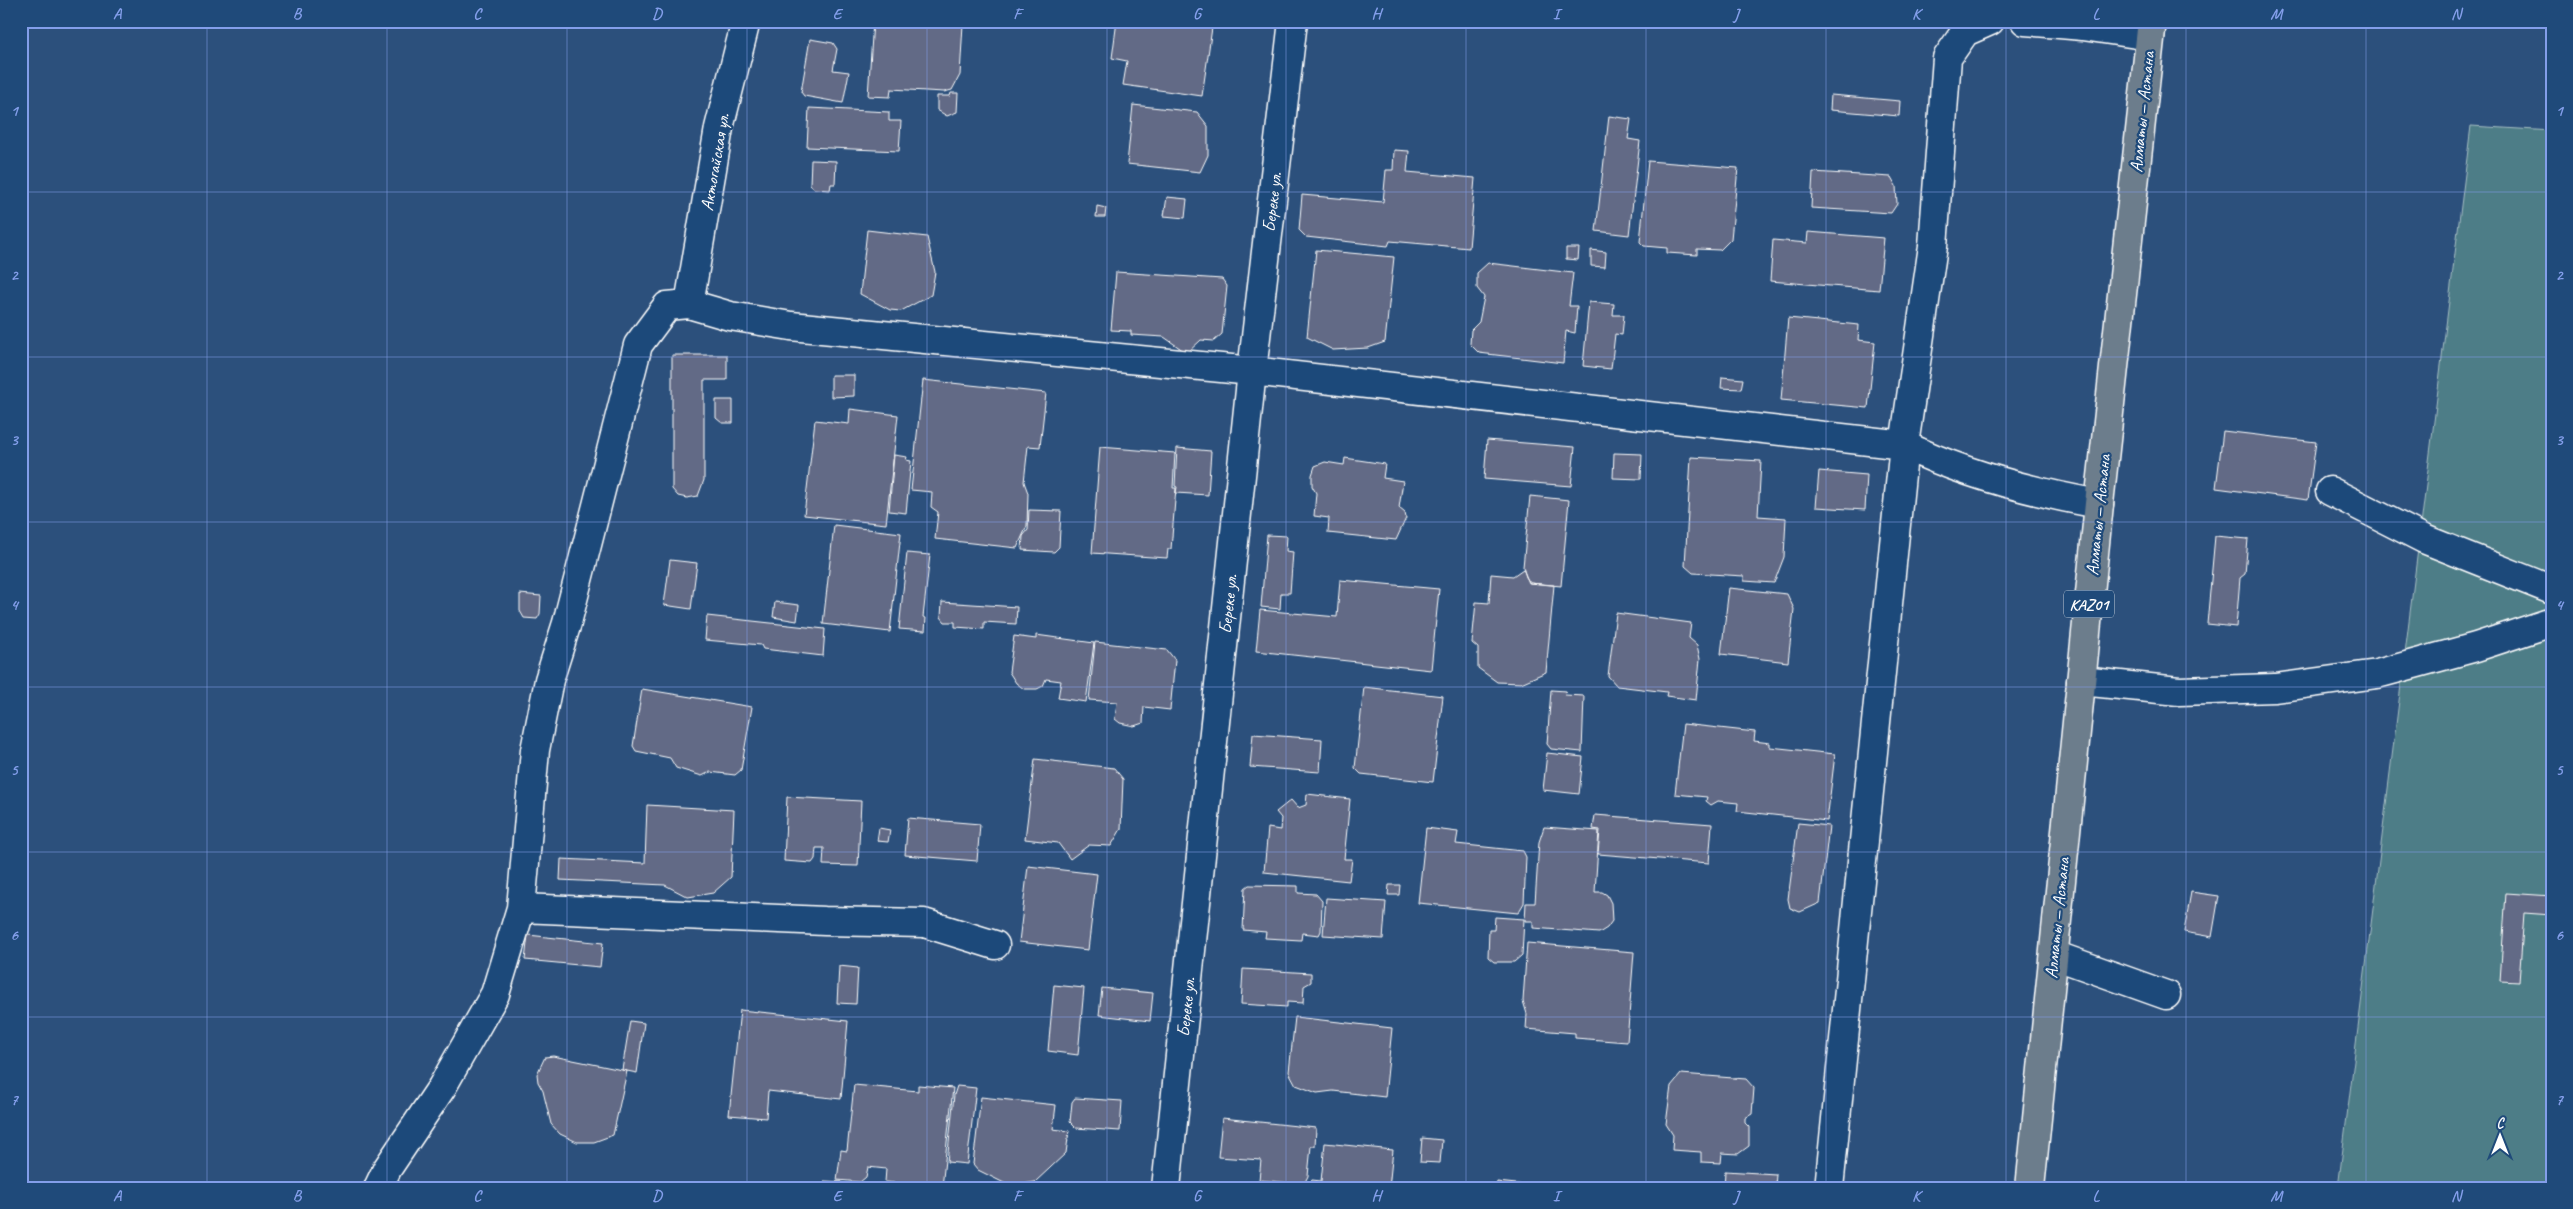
<svg xmlns="http://www.w3.org/2000/svg" width="2573" height="1209" viewBox="0 0 2573 1209" font-family="Caveat,sans-serif">
  <style>
    .green { fill: #4e7d87; stroke: #a6bec3 }
    .building { fill: #626a86; stroke: #fff }
    .lines { fill: none; stroke-linecap: round; stroke-linejoin: round }
    .street-casing { stroke: #fff; stroke-width: 31 }
    .highway-casing { stroke: #fff; stroke-width: 31 }
    .street { stroke: #1f4a7a; stroke-width: 28 }
    .highway { stroke: #6c7d8c; stroke-width: 28 }
    .grid { fill: none; stroke: #839eea; stroke-width: 1; stroke-opacity: 0.55 }
    .labels { text-anchor: middle; stroke-width: 4.5; stroke-linejoin: round; paint-order: stroke }
    .shield { fill: #1f4a7a; stroke: #bcc9d7; stroke-width: 1 }
    .shield-label { font-size: 16px; font-weight: bold; fill: #fff }
    .street-label { font-size: 18px; fill: #fff; stroke: #1f4a7a }
    .neatline { fill: none; stroke: #839eea; stroke-width: 2 }
    .grid-label { font-size: 16px; text-anchor: middle; font-weight: bold; fill: #839eea }
  </style>
  <rect width="100%" height="100%" fill="#2c507c"/>
  <filter id="ink" filterUnits="userSpaceOnUse"><feTurbulence type="fractalNoise" baseFrequency=".02" numOctaves="2"/><feDisplacementMap in="SourceGraphic" scale="10" xChannelSelector="R" yChannelSelector="G"/><feConvolveMatrix kernelMatrix="1 2 1 2 8 2 1 2 1" color-interpolation-filters="sRGB"/></filter>
  <g filter="url(#ink)">
    <path class="green" d="M 2471,126 L 2552,131 L 2552,1188 L 2338,1188 Z"/>
    <path class="building" d="M 873,21 L 968,21 L 967,25 L 963,24 L 960,75 L 952,90 L 944,92 L 891,89 L 890,97 L 868,96 Z
      M 1117,21 L 1213,21 L 1202,96 L 1123,85 L 1127,61 L 1112,58 Z
      M 810,39 L 833,43 L 837,49 L 833,70 L 849,72 L 843,103 L 804,96 L 801,92 Z
      M 951,93 L 958,93 L 957,112 L 947,116 L 937,110 L 937,96 L 950,96 Z
      M 1831,95 L 1900,101 L 1899,116 L 1830,110 Z
      M 1133,105 L 1197,112 L 1208,126 L 1208,155 L 1200,172 L 1127,164 Z
      M 809,108 L 889,112 L 889,121 L 901,121 L 899,151 L 807,147 Z
      M 1609,116 L 1631,119 L 1628,139 L 1640,141 L 1629,235 L 1596,231 Z
      M 1394,150 L 1409,151 L 1407,172 L 1475,178 L 1469,248 L 1390,241 L 1388,246 L 1306,237 L 1299,230 L 1302,195 L 1383,202 L 1386,170 L 1393,170 Z
      M 811,160 L 836,161 L 835,184 L 831,184 L 830,190 L 814,189 L 810,184 Z
      M 1648,161 L 1738,168 L 1731,239 L 1720,250 L 1697,249 L 1697,255 L 1667,253 L 1667,248 L 1644,246 L 1640,242 Z
      M 1813,172 L 1891,177 L 1896,186 L 1897,204 L 1891,213 L 1811,208 Z
      M 1167,197 L 1187,199 L 1185,218 L 1164,216 Z
      M 1097,206 L 1106,208 L 1105,217 L 1096,217 Z
      M 867,230 L 927,237 L 935,272 L 931,295 L 901,311 L 890,310 L 860,294 Z
      M 1808,232 L 1884,238 L 1879,290 L 1770,281 L 1773,240 L 1807,243 Z
      M 1566,248 L 1579,248 L 1578,260 L 1566,259 Z
      M 1316,250 L 1394,257 L 1385,342 L 1368,348 L 1333,350 L 1307,337 Z
      M 1591,250 L 1606,252 L 1605,267 L 1591,266 Z
      M 1488,263 L 1573,273 L 1569,306 L 1577,306 L 1575,333 L 1566,331 L 1563,363 L 1479,353 L 1470,344 L 1471,330 L 1479,322 L 1484,297 L 1477,288 L 1477,273 Z
      M 1116,272 L 1222,279 L 1227,286 L 1222,334 L 1214,341 L 1201,340 L 1187,353 L 1164,337 L 1131,335 L 1131,331 L 1111,330 Z
      M 1589,302 L 1614,304 L 1613,315 L 1624,315 L 1622,335 L 1615,334 L 1611,369 L 1583,366 Z
      M 1788,318 L 1859,325 L 1858,340 L 1875,342 L 1868,408 L 1781,400 Z
      M 672,355 L 727,355 L 727,380 L 704,380 L 704,480 L 698,496 L 687,498 L 678,496 L 672,489 Z
      M 831,375 L 854,375 L 854,396 L 831,397 Z
      M 1722,377 L 1743,379 L 1741,389 L 1721,388 Z
      M 923,380 L 1046,393 L 1040,447 L 1028,446 L 1024,482 L 1028,493 L 1027,526 L 1017,548 L 935,539 L 938,512 L 931,507 L 932,492 L 911,490 Z
      M 716,400 L 733,400 L 733,423 L 722,423 L 716,418 Z
      M 850,409 L 898,415 L 886,524 L 804,515 L 815,420 L 849,424 Z
      M 2223,431 L 2316,442 L 2308,500 L 2216,488 Z
      M 1487,440 L 1575,447 L 1571,486 L 1484,479 Z
      M 1100,447 L 1175,453 L 1173,488 L 1176,488 L 1171,549 L 1168,549 L 1167,558 L 1092,553 Z
      M 1177,448 L 1211,451 L 1208,495 L 1176,493 L 1177,487 L 1175,486 Z
      M 1614,453 L 1642,454 L 1641,479 L 1613,478 Z
      M 894,455 L 907,457 L 906,460 L 911,461 L 906,513 L 889,511 Z
      M 1691,457 L 1761,461 L 1758,516 L 1786,518 L 1784,557 L 1774,583 L 1744,581 L 1744,576 L 1693,573 L 1685,566 Z
      M 1345,458 L 1385,464 L 1383,478 L 1403,481 L 1399,508 L 1405,513 L 1406,518 L 1396,540 L 1328,533 L 1329,518 L 1314,516 L 1316,493 L 1312,486 L 1312,475 L 1315,466 L 1325,462 L 1344,465 Z
      M 1819,471 L 1867,475 L 1865,510 L 1816,507 Z
      M 1530,496 L 1569,500 L 1561,586 L 1530,583 L 1526,577 L 1523,567 Z
      M 1029,510 L 1061,511 L 1059,547 L 1054,552 L 1022,550 L 1023,536 L 1028,530 Z
      M 834,525 L 901,533 L 890,632 L 823,624 Z
      M 1267,535 L 1287,536 L 1286,551 L 1293,552 L 1290,593 L 1281,593 L 1280,609 L 1261,607 Z
      M 2215,536 L 2248,539 L 2245,574 L 2240,578 L 2236,627 L 2207,624 Z
      M 907,553 L 930,555 L 923,617 L 926,618 L 925,631 L 899,629 Z
      M 670,560 L 697,563 L 691,609 L 664,605 Z
      M 1523,569 L 1529,583 L 1554,585 L 1546,672 L 1521,683 L 1497,682 L 1478,668 L 1478,648 L 1472,643 L 1476,602 L 1489,603 L 1491,574 L 1513,576 Z
      M 1340,580 L 1439,589 L 1431,670 L 1256,651 L 1260,610 L 1337,617 Z
      M 1729,588 L 1787,594 L 1794,609 L 1788,662 L 1721,654 Z
      M 520,594 L 541,596 L 540,614 L 537,619 L 524,618 L 520,611 Z
      M 775,602 L 799,605 L 797,621 L 773,617 Z
      M 942,602 L 1017,607 L 1016,624 L 984,622 L 984,629 L 955,627 L 955,622 L 945,622 L 941,617 Z
      M 1616,613 L 1691,623 L 1689,638 L 1697,645 L 1700,659 L 1696,700 L 1666,696 L 1667,692 L 1617,686 L 1608,676 Z
      M 707,616 L 825,629 L 823,656 L 763,649 L 761,645 L 705,640 Z
      M 1036,635 L 1094,643 L 1086,702 L 1058,698 L 1061,681 L 1046,679 L 1043,686 L 1037,689 L 1024,689 L 1016,683 L 1009,672 L 1014,636 L 1036,639 Z
      M 1095,642 L 1167,650 L 1175,660 L 1170,710 L 1144,707 L 1143,723 L 1134,726 L 1120,723 L 1115,719 L 1117,702 L 1089,700 Z
      M 1364,687 L 1443,696 L 1433,782 L 1361,774 L 1355,768 Z
      M 642,689 L 752,707 L 741,770 L 735,775 L 710,772 L 702,776 L 676,768 L 670,758 L 636,751 L 633,746 Z
      M 1551,690 L 1566,691 L 1565,695 L 1584,696 L 1582,752 L 1551,749 L 1547,744 Z
      M 1683,724 L 1755,732 L 1754,741 L 1770,743 L 1770,747 L 1835,754 L 1827,821 L 1737,811 L 1738,803 L 1718,801 L 1711,805 L 1706,801 L 1707,797 L 1675,794 Z
      M 1253,734 L 1322,739 L 1320,772 L 1250,767 Z
      M 1547,753 L 1583,757 L 1579,794 L 1543,790 Z
      M 1035,759 L 1114,768 L 1123,779 L 1121,829 L 1111,846 L 1089,845 L 1070,859 L 1058,843 L 1025,839 Z
      M 1307,794 L 1350,799 L 1344,859 L 1352,859 L 1349,881 L 1264,872 L 1268,828 L 1280,830 L 1281,818 L 1276,812 L 1291,800 L 1298,808 L 1306,805 Z
      M 787,797 L 861,801 L 858,866 L 823,865 L 824,848 L 816,848 L 815,859 L 812,863 L 784,861 Z
      M 647,805 L 734,810 L 731,877 L 713,893 L 688,897 L 665,885 L 560,880 L 561,859 L 645,863 Z
      M 1595,815 L 1712,824 L 1709,863 L 1598,854 L 1600,830 L 1593,829 Z
      M 908,818 L 980,824 L 977,861 L 905,855 Z
      M 1798,823 L 1829,826 L 1820,903 L 1800,912 L 1790,908 L 1788,899 Z
      M 1544,827 L 1599,831 L 1595,892 L 1602,892 L 1607,895 L 1611,903 L 1612,921 L 1607,928 L 1599,933 L 1533,928 L 1533,921 L 1525,921 L 1526,903 L 1535,903 L 1539,842 Z
      M 879,828 L 890,830 L 888,842 L 877,841 Z
      M 1426,828 L 1458,832 L 1456,844 L 1523,851 L 1526,857 L 1524,903 L 1518,913 L 1418,903 Z
      M 1028,866 L 1097,874 L 1088,950 L 1019,942 Z
      M 1249,885 L 1298,886 L 1298,893 L 1316,894 L 1322,901 L 1321,931 L 1319,935 L 1302,933 L 1301,940 L 1265,938 L 1266,932 L 1243,930 L 1245,888 Z
      M 1389,885 L 1400,885 L 1399,895 L 1388,895 Z
      M 2191,892 L 2219,896 L 2212,937 L 2184,932 Z
      M 2506,893 L 2552,896 L 2552,915 L 2524,913 L 2519,982 L 2500,981 Z
      M 1326,898 L 1386,902 L 1383,939 L 1323,935 Z
      M 1495,917 L 1524,919 L 1522,955 L 1514,962 L 1494,962 L 1488,957 L 1489,930 L 1494,930 Z
      M 528,935 L 603,943 L 600,967 L 525,960 Z
      M 1527,943 L 1634,952 L 1627,1042 L 1575,1038 L 1575,1033 L 1526,1029 L 1527,1014 L 1523,1001 Z
      M 839,966 L 858,968 L 856,1004 L 837,1003 Z
      M 1243,969 L 1311,973 L 1311,982 L 1304,986 L 1303,1003 L 1287,1002 L 1287,1007 L 1241,1004 Z
      M 1054,985 L 1084,988 L 1078,1055 L 1048,1051 Z
      M 1102,988 L 1153,993 L 1150,1021 L 1099,1015 Z
      M 740,1010 L 848,1021 L 841,1099 L 768,1091 L 766,1118 L 729,1115 Z
      M 1295,1017 L 1392,1028 L 1385,1097 L 1333,1091 L 1317,1093 L 1296,1085 L 1289,1072 Z
      M 630,1021 L 644,1023 L 637,1073 L 622,1070 Z
      M 553,1056 L 627,1071 L 613,1135 L 594,1142 L 577,1142 L 560,1134 L 551,1124 L 543,1091 L 538,1082 L 537,1074 L 545,1057 Z
      M 1681,1074 L 1746,1079 L 1754,1088 L 1752,1114 L 1745,1118 L 1745,1123 L 1749,1127 L 1749,1146 L 1738,1154 L 1722,1153 L 1721,1163 L 1701,1162 L 1701,1152 L 1672,1150 L 1673,1135 L 1666,1124 L 1671,1086 Z
      M 854,1085 L 918,1091 L 918,1085 L 953,1088 L 942,1187 L 885,1182 L 886,1169 L 868,1167 L 866,1177 L 860,1182 L 837,1180 L 841,1150 L 847,1151 Z
      M 957,1086 L 976,1088 L 967,1164 L 947,1162 L 954,1095 Z
      M 981,1097 L 1056,1105 L 1053,1129 L 1069,1131 L 1066,1153 L 1035,1182 L 1010,1186 L 978,1170 L 973,1164 Z
      M 1075,1098 L 1122,1101 L 1120,1131 L 1076,1128 L 1070,1122 L 1072,1102 Z
      M 1222,1118 L 1316,1128 L 1315,1146 L 1311,1146 L 1308,1176 L 1304,1184 L 1259,1180 L 1261,1160 L 1218,1157 Z
      M 1422,1138 L 1442,1140 L 1440,1163 L 1420,1162 Z
      M 1325,1143 L 1393,1150 L 1389,1188 L 1307,1188 L 1312,1180 L 1321,1181 Z
      M 1725,1171 L 1776,1174 L 1775,1188 L 1724,1188 Z
      M 825,1181 L 842,1182 L 842,1188 L 824,1188 Z
      M 414,1182 L 426,1188 L 411,1188 Z
      M 1497,1182 L 1526,1185 L 1525,1188 L 1496,1188 Z"/>
    <g class="lines">
      <g class="street-casing">
        <path id="street" d="M 2025,21 L 2083,26 L 2150,36
          M 689,304 L 719,128 L 746,21
          M 2330,491 L 2424,539 L 2552,590
          M 2081,681 L 2179,691 L 2275,688 L 2377,674 L 2476,647 L 2552,622
          M 521,908 L 825,921 L 924,923 L 995,945
          M 2054,955 L 2166,995
          M 378,1188 L 387,1169 L 442,1087 L 495,994 L 521,908 L 535,750 L 549,680 L 567,623 L 638,345 L 667,306 L 689,304 L 730,316 L 791,326 L 1252,371 L 1904,445 C 1966,475 2032,492 2099,504
          M 1166,1188 L 1252,371 L 1293,21
          M 1829,1188 L 1904,445 L 1933,246 L 1947,58 L 1965,32 L 1990,21"/>
      </g>
      <g class="highway-casing">
        <path id="highway" d="M 2030,1188 L 2099,504 L 2152,21"/>
      </g>
      <use href="#street" class="street"/>
      <use href="#highway" class="highway"/>
    </g>
  </g>
  <path class="grid" d="M 207,21 L 207,1188M 387,21 L 387,1188M 567,21 L 567,1188M 747,21 L 747,1188M 927,21 L 927,1188M 1107,21 L 1107,1188M 1286,21 L 1286,1188M 1466,21 L 1466,1188M 1646,21 L 1646,1188M 1826,21 L 1826,1188M 2006,21 L 2006,1188M 2186,21 L 2186,1188M 2366,21 L 2366,1188M 21,192 L 2552,192M 21,357 L 2552,357M 21,522 L 2552,522M 21,687 L 2552,687M 21,852 L 2552,852M 21,1017 L 2552,1017"/>
  <g class="labels">
    <rect class="shield" x="2064" y="590.5" width="50" height="27" rx="4"/>
    <g class="shield-label">
      <text x="2089" y="610">KАZ01</text>
    </g>
    <g class="street-label">
      <text transform="translate(2142 112) rotate(-84)" y="6">Алматы — Астана</text>
      <text transform="translate(715 162) rotate(-80)" y="6">Актогайская ул.</text>
      <text transform="translate(1272 202) rotate(-83)" y="6">Береке ул.</text>
      <text transform="translate(2098 515) rotate(-84)" y="6">Алматы — Астана</text>
      <text transform="translate(1228 604) rotate(-84)" y="6">Береке ул.</text>
      <text transform="translate(2057 918) rotate(-84)" y="6">Алматы — Астана</text>
      <text transform="translate(1186 1007) rotate(-84)" y="6">Береке ул.</text>
    </g>
  </g>
  <rect width="2573" height="1209" fill="none" stroke="#1f4a7a" stroke-width="55"/>
  <g transform="translate(2500 1136)" stroke="#1f4a7a" stroke-width="4" paint-order="stroke">
  <path d="M0-4L9 19L0 12L-9 19Z" fill="#ffffff"/>
  <text y="-8" font-size="14" font-weight="bold" text-anchor="middle" fill="#ffffff">С</text>
  </g>
  <rect x="28" y="28" width="2518" height="1154" class="neatline"/>
  <g class="grid-label">
    <text x="117" y="19">A</text>
    <text x="297" y="19">B</text>
    <text x="477" y="19">C</text>
    <text x="657" y="19">D</text>
    <text x="837" y="19">E</text>
    <text x="1017" y="19">F</text>
    <text x="1197" y="19">G</text>
    <text x="1376" y="19">H</text>
    <text x="1556" y="19">I</text>
    <text x="1736" y="19">J</text>
    <text x="1916" y="19">K</text>
    <text x="2096" y="19">L</text>
    <text x="2276" y="19">M</text>
    <text x="2456" y="19">N</text>
    <text x="14" y="116">1</text>
    <text x="2559" y="116">1</text>
    <text x="14" y="280">2</text>
    <text x="2559" y="280">2</text>
    <text x="14" y="445">3</text>
    <text x="2559" y="445">3</text>
    <text x="14" y="610">4</text>
    <text x="2559" y="610">4</text>
    <text x="14" y="775">5</text>
    <text x="2559" y="775">5</text>
    <text x="14" y="940">6</text>
    <text x="2559" y="940">6</text>
    <text x="14" y="1105">7</text>
    <text x="2559" y="1105">7</text>
    <text x="117" y="1201">A</text>
    <text x="297" y="1201">B</text>
    <text x="477" y="1201">C</text>
    <text x="657" y="1201">D</text>
    <text x="837" y="1201">E</text>
    <text x="1017" y="1201">F</text>
    <text x="1197" y="1201">G</text>
    <text x="1376" y="1201">H</text>
    <text x="1556" y="1201">I</text>
    <text x="1736" y="1201">J</text>
    <text x="1916" y="1201">K</text>
    <text x="2096" y="1201">L</text>
    <text x="2276" y="1201">M</text>
    <text x="2456" y="1201">N</text>
  </g>
</svg>
